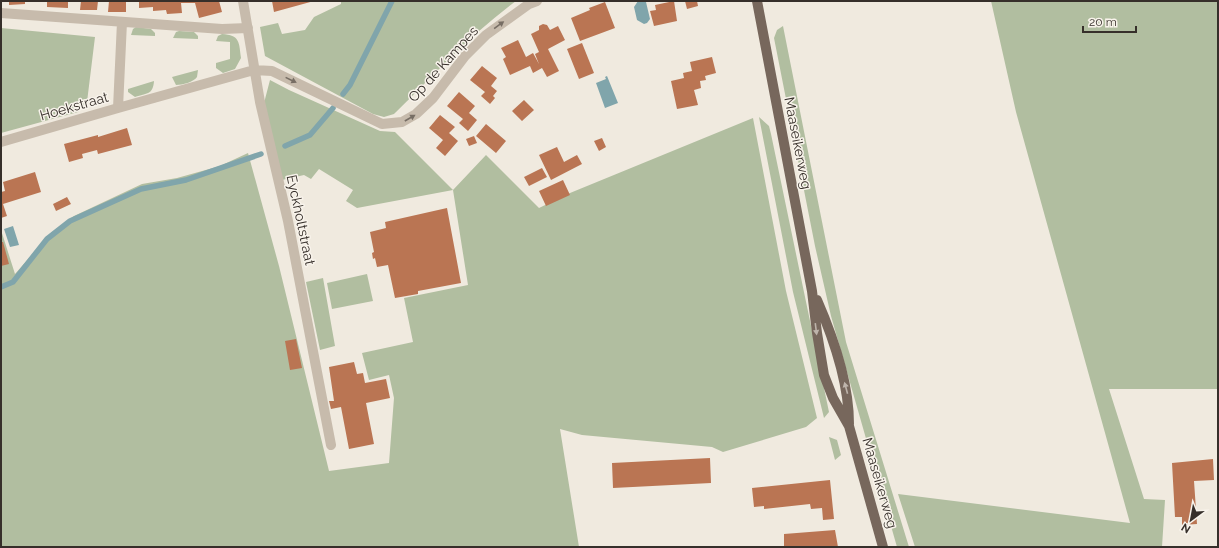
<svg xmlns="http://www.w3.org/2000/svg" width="1219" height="548" viewBox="0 0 1219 548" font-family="Raleway,sans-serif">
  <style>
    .green { fill: #b1bea0 }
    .water { fill: #80a5ab }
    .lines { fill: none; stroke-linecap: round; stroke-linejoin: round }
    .stream { stroke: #80a5ab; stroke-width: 5.5 }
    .building { fill: #ba7553 }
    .minor { stroke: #c7bbac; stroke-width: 10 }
    .major { stroke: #77675c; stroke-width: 10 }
    .oneway { fill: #776e64 }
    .oneway2 { fill: #beb4ab }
    .labels { text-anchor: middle; stroke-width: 3; stroke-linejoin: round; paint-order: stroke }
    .street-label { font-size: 14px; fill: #362f2a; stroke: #f8f3eb }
  </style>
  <rect width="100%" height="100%" fill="#f0eadf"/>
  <path class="green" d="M 341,1 L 516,1 C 471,34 434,75 394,114 L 384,117 L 373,114 L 265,56 L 260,27 L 278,23 L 282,34 L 305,30 L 314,17 L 341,4 Z
    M 991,1 L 1218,1 L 1218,389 L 1109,389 L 1144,499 L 1165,500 L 1162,547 L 915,547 L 898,494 L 1130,523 L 1016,112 Z
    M 783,26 L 846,342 L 909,547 L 897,547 L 831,316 L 815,246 L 774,38 L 777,30 Z
    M 136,27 L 151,29 L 155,33 L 155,36 L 131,35 L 133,29 Z
    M 1,28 L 95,37 L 87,102 L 78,112 L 1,133 Z
    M 179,31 L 194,32 L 198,36 L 198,39 L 173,38 L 176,32 Z
    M 222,34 C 240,35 239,42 241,58 L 235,69 L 223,73 L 216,68 L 216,63 L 230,59 L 230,42 L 216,41 L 218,36 Z
    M 198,70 L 197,77 C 194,82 182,85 176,85 L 172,77 Z
    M 270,80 L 289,90 L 380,131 L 395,132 L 453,190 L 486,155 L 539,208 L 570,193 L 753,118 L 786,291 L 817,418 L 806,427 L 723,452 L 712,447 L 582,435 L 560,429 L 579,547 L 1,547 L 1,230 L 15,274 L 51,233 L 74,216 L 142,184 L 177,178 L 220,166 L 248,153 L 279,266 L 329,471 L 389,463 L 394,398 L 389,375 L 369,380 L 362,353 L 413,342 L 404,298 L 468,285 L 453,190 L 357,208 L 346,201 L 353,190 L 319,169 L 311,179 L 304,175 L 282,180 L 264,103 Z
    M 154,81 C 153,95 147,93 135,97 L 128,92 L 128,89 Z
    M 759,117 L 769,126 L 771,134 L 829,412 L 824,418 L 793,292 Z
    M 367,274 L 373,301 L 332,309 L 327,283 Z
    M 323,278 L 335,346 L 320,350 L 306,282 Z
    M 829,437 L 837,440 L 841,455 L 835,460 Z"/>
  <path class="water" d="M 638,1 L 646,2 L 650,19 L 647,23 L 644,24 L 637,20 L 634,7 Z
    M 607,76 L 618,103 L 605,108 L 596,83 L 606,79 L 605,77 Z
    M 13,226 L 19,245 L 10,247 L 4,229 Z"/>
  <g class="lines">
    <path class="stream" d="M 343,94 L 350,85 L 392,1
      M 285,146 L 310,135 L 333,108
      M 1,287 L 13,282 L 47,239 L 70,221 L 141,189 L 186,180 L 261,154"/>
  </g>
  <path class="building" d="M 9,1 L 25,1 L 25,4 L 9,5 Z
    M 47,1 L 68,1 L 68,8 L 47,7 Z
    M 81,1 L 98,1 L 97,10 L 80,10 Z
    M 109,1 L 126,1 L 126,12 L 108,12 Z
    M 139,1 L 219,1 L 222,12 L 199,18 L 195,3 L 181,3 L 182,13 L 167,14 L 166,10 L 153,11 L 153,7 L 139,8 Z
    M 272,1 L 314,1 L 274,12 Z
    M 674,1 L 677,21 L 654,26 L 650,11 L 656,10 L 655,5 Z
    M 685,1 L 697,1 L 698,6 L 687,9 Z
    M 605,2 L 615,28 L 580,41 L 571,18 L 590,10 L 589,8 Z
    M 543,24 L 547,25 L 550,30 L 558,26 L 565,40 L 548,49 L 559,71 L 547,77 L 542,68 L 533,73 L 530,66 L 510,75 L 503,59 L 506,57 L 501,48 L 518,40 L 526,57 L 533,53 L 539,64 L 535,54 L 539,52 L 531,34 L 539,30 L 539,26 Z
    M 582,43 L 594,73 L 579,79 L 567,49 Z
    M 712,57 L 716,73 L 705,76 L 706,80 L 700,81 L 701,88 L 694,90 L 698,105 L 677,109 L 671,81 L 684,78 L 683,73 L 692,71 L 690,62 Z
    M 482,66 L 497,78 L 491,86 L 497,91 L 493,96 L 495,98 L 490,104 L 481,96 L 485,92 L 470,80 Z
    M 459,92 L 475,106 L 469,113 L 477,120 L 468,131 L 459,123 L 463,119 L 447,106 Z
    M 524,100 L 534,110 L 522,121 L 512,111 Z
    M 440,115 L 455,127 L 449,133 L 458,141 L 445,156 L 436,148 L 443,140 L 429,128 Z
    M 486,124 L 506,141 L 496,153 L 476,136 Z
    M 127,128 L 132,145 L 98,154 L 97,150 L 82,154 L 83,158 L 69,162 L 64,144 L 98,135 L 98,137 Z
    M 474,136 L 477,143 L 469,146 L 466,139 Z
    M 602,138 L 606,147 L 599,151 L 594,141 Z
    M 557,147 L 564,162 L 577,155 L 582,164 L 551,180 L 539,155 Z
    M 542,168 L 547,177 L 529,186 L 524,177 Z
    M 35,172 L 41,192 L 3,204 L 7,216 L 1,218 L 1,192 L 5,191 L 3,182 Z
    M 563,180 L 570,195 L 546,206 L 539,191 Z
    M 67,197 L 71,204 L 56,211 L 53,204 Z
    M 447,208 L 461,283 L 418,291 L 418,294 L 395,298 L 388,265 L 377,267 L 375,258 L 373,259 L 372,253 L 374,252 L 370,232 L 386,228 L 385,222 Z
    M 1,242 L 3,242 L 9,264 L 1,266 Z
    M 296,339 L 302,368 L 290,370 L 285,341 Z
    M 354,362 L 357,374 L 363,373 L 365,383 L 386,379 L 390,398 L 366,403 L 374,444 L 349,449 L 341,407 L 331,409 L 329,401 L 334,401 L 329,367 Z
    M 710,458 L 711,483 L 613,488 L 612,463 Z
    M 1213,459 L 1214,480 L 1194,481 L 1197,524 L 1182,525 L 1182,517 L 1175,517 L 1172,463 Z
    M 830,480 L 834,519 L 823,520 L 822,508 L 811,509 L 810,504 L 764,509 L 764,506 L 754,507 L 752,488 Z
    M 835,530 L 838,547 L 784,547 L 784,534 Z"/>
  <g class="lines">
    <path class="minor" d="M 243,1 L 260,102 L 288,221 L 331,445
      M 1,13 L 222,29 L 248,28
      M 118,108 L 254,70 L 272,71 L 382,124 L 402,122 L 416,114 L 433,98 L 465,56 L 486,35 L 529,4 L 537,1
      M 1,142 L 118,108 L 122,22"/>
    <path class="major" d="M 757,1 L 812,291 L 817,333 L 824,375 L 833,398 L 849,426 L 883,547
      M 817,300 C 834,339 849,382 849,424"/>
  </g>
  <defs><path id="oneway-solid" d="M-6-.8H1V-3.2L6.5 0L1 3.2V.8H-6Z"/></defs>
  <g class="oneway">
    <use href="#oneway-solid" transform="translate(499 25) rotate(-36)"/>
    <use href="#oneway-solid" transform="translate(291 80) rotate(26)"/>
    <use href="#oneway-solid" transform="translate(410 118) rotate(-30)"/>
  </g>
  <g class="oneway2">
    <use href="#oneway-solid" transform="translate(816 329) rotate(83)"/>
    <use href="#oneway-solid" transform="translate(846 388) rotate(-105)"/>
  </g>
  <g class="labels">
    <g class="street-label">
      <text transform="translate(443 64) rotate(-48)" y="5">Op de Kampes</text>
      <text transform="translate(74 106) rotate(-16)" y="5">Hoekstraat</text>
      <text transform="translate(798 143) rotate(79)" y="5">Maaseikerweg</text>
      <text transform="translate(301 220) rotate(78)" y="5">Eyckholtstraat</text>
      <text transform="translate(880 483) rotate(74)" y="5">Maaseikerweg</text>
    </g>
  </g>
  <rect width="1219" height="548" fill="none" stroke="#362f2a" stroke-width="4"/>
  <g transform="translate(1191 520) rotate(212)" stroke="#f8f3eb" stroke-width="3" paint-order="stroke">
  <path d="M0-3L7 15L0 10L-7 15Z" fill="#362f2a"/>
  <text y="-6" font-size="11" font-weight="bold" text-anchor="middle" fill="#362f2a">N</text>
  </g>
  <path d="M1083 26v6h53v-6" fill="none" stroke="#362f2a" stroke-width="2"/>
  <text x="1089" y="26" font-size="12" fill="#362f2a" stroke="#f8f3eb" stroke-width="3" paint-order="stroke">20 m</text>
</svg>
